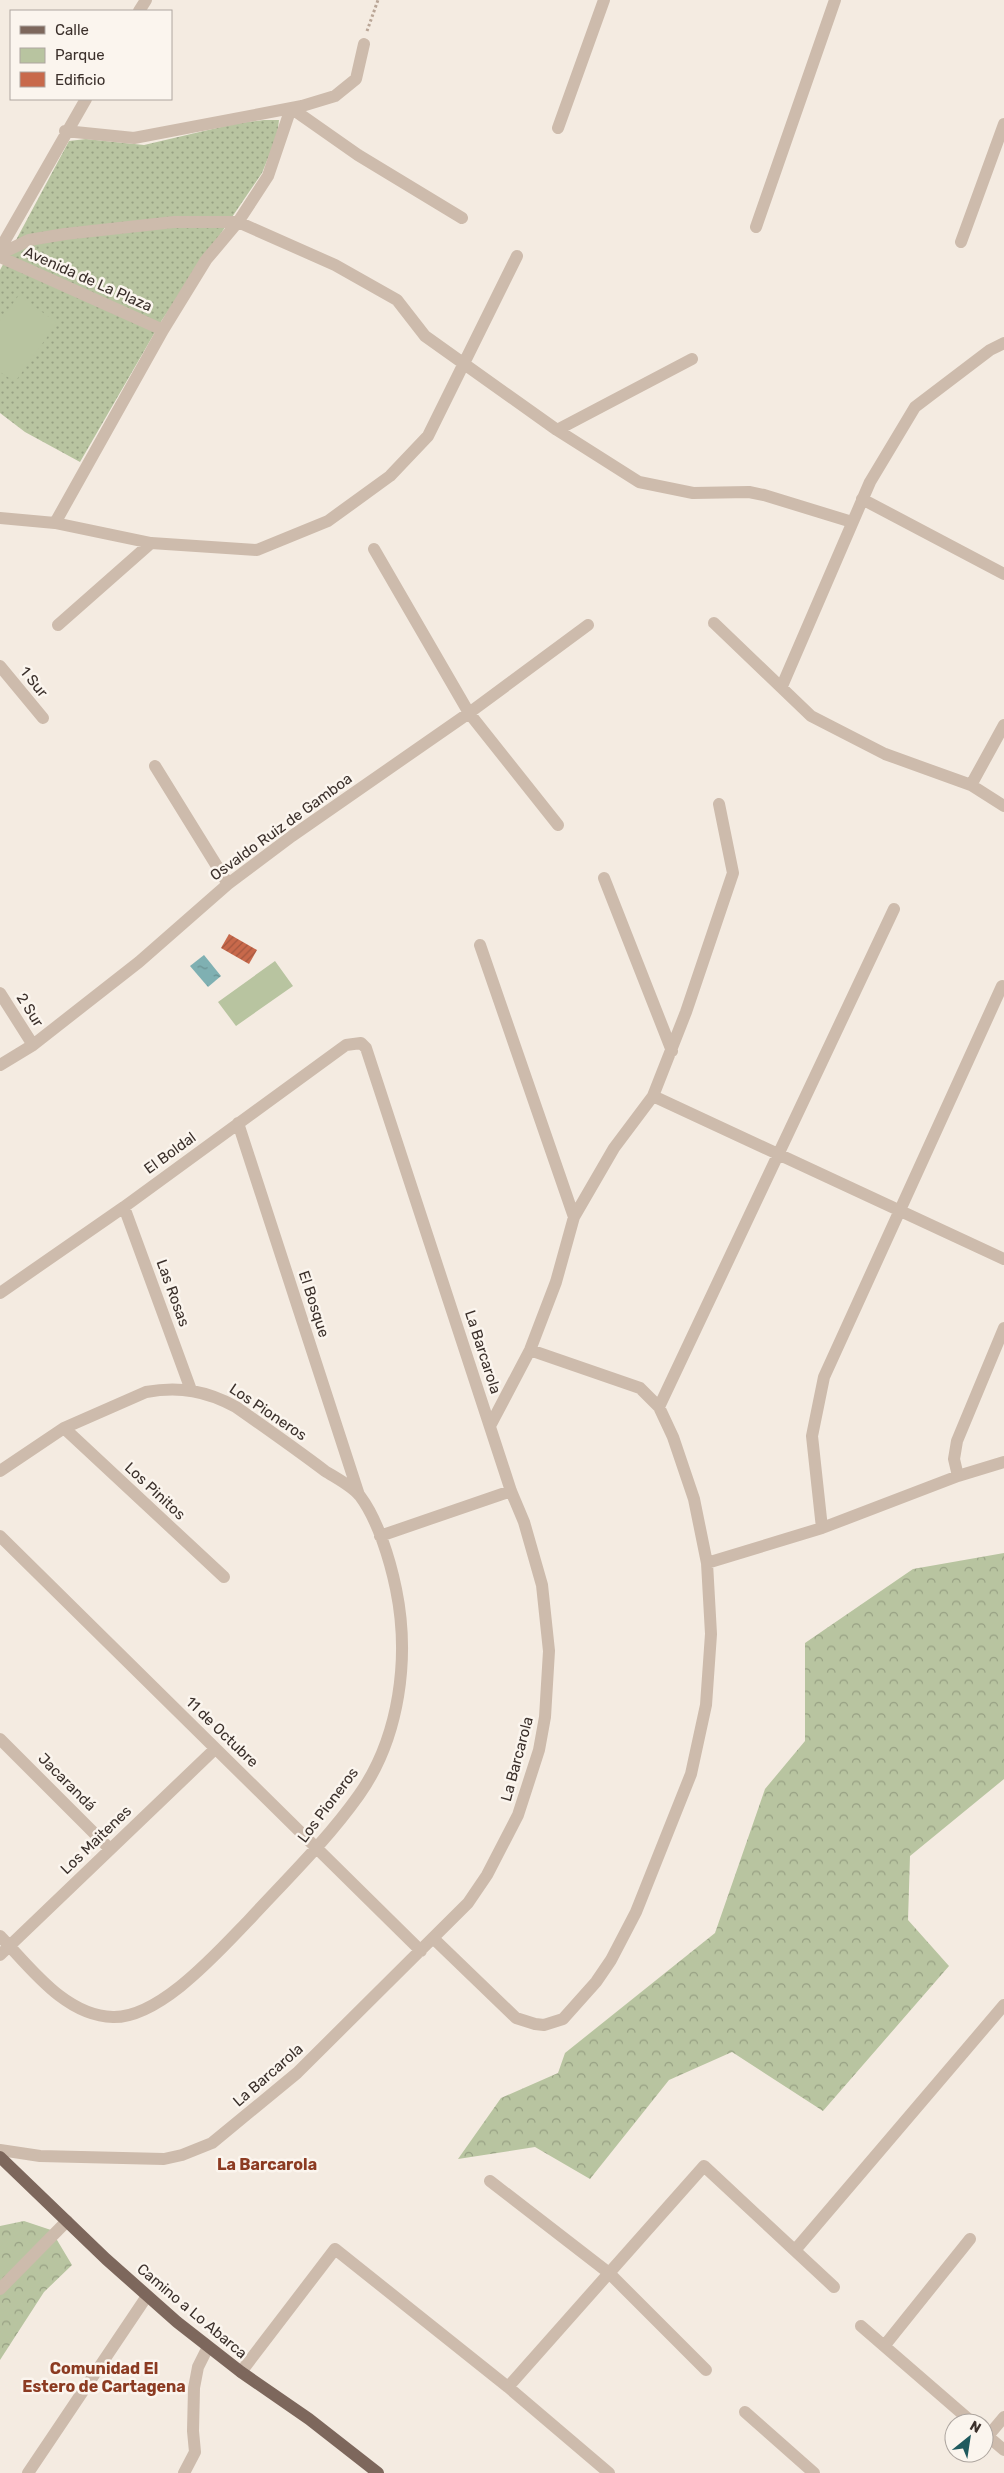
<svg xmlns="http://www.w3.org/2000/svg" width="1004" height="2473" viewBox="0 0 1004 2473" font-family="Rubik,sans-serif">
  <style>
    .grass { fill: url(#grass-dots) }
    .forest { fill: url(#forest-crowns) }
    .park { fill: #b8c4a0 }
    .water { fill: url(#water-ripples) }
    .building { fill: url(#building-hatch) }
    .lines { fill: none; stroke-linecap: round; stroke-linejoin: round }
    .path { stroke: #b9a596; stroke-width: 3; stroke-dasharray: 2.5 2.5; stroke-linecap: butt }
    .minor { stroke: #cdbbac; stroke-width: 12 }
    .major { stroke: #7d675c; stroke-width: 12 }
    .labels { text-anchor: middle; stroke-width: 5; stroke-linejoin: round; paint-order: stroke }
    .street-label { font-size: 15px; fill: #3b302b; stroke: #fbf5ee }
    .neighbourhood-label { font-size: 16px; font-weight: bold; fill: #8c3b22; stroke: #fbf5ee }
  </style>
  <defs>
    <pattern id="grass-dots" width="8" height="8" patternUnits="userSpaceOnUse" patternTransform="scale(1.25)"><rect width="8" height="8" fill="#b8c4a0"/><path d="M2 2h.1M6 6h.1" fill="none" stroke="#97a083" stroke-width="1.8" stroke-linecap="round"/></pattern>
    <pattern id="forest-crowns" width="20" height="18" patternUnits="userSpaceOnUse" patternTransform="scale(1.25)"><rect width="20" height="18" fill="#b8c4a0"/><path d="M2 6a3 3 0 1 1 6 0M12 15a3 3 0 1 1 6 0" fill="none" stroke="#97a083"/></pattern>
    <pattern id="water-ripples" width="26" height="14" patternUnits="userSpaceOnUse" patternTransform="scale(1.25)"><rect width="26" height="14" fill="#7fb0b2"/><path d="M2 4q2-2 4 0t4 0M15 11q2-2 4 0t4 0" fill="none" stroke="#699091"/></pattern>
    <pattern id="building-hatch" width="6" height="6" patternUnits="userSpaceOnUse" patternTransform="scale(1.25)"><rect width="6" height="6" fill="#c8694b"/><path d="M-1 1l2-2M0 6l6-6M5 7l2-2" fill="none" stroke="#a4573f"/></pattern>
  </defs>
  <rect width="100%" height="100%" fill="#f4ebe1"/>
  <path class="grass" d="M 264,120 L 279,120 L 277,136 L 262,173 L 162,320 L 80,462 L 25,432 L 0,413 L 0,270 L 69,141 L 86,139 L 144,145 L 238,123 Z"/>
  <path class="forest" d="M 1004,1553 L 1004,1779 L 910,1856 L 908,1920 L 949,1966 L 823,2111 L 732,2052 L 669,2080 L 590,2179 L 535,2147 L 458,2159 L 501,2098 L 558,2073 L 565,2053 L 715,1933 L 765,1789 L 805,1741 L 805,1643 L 913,1569 Z
    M 24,2221 L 51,2230 L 72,2265 L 44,2292 L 0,2360 L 0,2226 Z"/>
  <path class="park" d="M 19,295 L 57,323 L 15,382 L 0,372 L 0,321 Z
    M 275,961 L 293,986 L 236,1026 L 218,1002 Z"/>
  <path class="water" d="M 204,955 L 221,976 L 208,987 L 190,966 Z"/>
  <path class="building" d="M 229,934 L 257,950 L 249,964 L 221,948 Z"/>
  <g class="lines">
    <path class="path" d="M 367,31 L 378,0"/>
    <path class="minor" d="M 139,11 L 146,0
      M 558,128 L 604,0
      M 65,131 L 134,138 L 302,106 L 335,96 L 356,79 L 364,44
      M 756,227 L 835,0
      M 961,242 L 1004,124
      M 0,249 L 86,99
      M 0,254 L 29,240 L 65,234 L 174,222 L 238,222 L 335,265 L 397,300 L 425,336 L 557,430 L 639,482 L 693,493 L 749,492 L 764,495 L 852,522
      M 0,257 L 163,330
      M 557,430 L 692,359
      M 862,499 L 1004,574
      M 0,518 L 55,523 L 151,543 L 257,550 L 328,521 L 390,476 L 428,436 L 517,256
      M 55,523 L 163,330 L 206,260 L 238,222 L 268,176 L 291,108 L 358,155 L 462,218
      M 374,549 L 469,713 L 558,825
      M 714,623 L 811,716 L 885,754 L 971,785 L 1004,806
      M 58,625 L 151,543
      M 0,666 L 43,718
      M 782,686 L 870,482 L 915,407 L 990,350 L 1004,343
      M 155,766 L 228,884
      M 971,785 L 1004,725
      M 604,878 L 672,1051
      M 480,945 L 574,1217
      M 0,993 L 33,1045
      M 0,1065 L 33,1045 L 139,962 L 228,884 L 292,836 L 469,713 L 588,625
      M 653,1096 L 1004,1259
      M 238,1123 L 359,1495
      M 124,1207 L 191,1390
      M 0,1293 L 124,1207 L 346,1045 L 361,1043 L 366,1048 L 511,1491 L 524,1522 L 542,1585 L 549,1651 L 545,1717 L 539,1750 L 518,1815 L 487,1875 L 468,1903 L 297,2073 L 212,2143 L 182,2155 L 164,2159 L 40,2156 L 0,2150
      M 659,1407 L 894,909
      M 490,1426 L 530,1350 L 556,1282 L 574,1217 L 614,1148 L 653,1096 L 686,1012 L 733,873 L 719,804
      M 64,1428 L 224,1577
      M 0,1471 L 64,1428 L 146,1392 C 180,1386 207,1391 236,1407 C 266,1428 296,1449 325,1471 C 336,1478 352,1486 360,1496 C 378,1520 390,1560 396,1589 C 410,1657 400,1737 359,1795 C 327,1840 287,1879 249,1920 C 218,1952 160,2018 113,2017 C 65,2016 30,1967 0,1936
      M 958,1476 L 954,1459 L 957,1441 L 1004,1328
      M 822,1528 L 812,1436 L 824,1377 L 1002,986
      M 0,1536 L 421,1951
      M 380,1536 L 511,1491
      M 707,1563 L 822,1528 L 958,1476 L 1004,1462
      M 0,1739 L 110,1849
      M 434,1939 L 516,2018 L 535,2024 L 544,2025 L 563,2019 L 596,1982 L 611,1960 L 636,1912 L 691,1774 L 706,1705 L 711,1634 L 707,1563 L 694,1499 L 673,1437 L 659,1407 L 640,1388 L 530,1350
      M 0,1955 L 215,1749
      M 490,2181 L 609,2273 L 706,2370
      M 796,2249 L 1004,2005
      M 0,2289 L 67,2221
      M 861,2326 L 973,2423
      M 885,2345 L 970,2239
      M 241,2372 L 335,2249 L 508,2387 L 609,2473
      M 508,2387 L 704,2166 L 834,2287
      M 745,2412 L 814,2473
      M 984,2433 L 1004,2450
      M 988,2436 L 1004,2417
      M 28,2473 L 147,2296
      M 184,2473 L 195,2452 L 193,2431 L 194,2388 L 198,2367 L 208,2347"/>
    <path class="major" d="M 0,2157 L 106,2259 L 177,2322 L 241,2372 L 309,2419 L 378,2473"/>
  </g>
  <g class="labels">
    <g class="street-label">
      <text transform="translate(88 279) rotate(24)" y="5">Avenida de La Plaza</text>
      <text transform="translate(34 682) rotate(51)" y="5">1 Sur</text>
      <text transform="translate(281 827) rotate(-36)" y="5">Osvaldo Ruiz de Gamboa</text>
      <text transform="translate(30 1010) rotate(58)" y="5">2 Sur</text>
      <text transform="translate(170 1153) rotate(-36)" y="5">El Boldal</text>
      <text transform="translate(173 1293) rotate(70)" y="5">Las Rosas</text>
      <text transform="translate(314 1304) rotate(72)" y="5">El Bosque</text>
      <text transform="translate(483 1352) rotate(72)" y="5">La Barcarola</text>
      <text transform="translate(268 1412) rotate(34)" y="5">Los Pioneros</text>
      <text transform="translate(155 1491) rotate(43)" y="5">Los Pinitos</text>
      <text transform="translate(222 1732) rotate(44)" y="5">11 de Octubre</text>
      <text transform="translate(517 1759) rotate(-75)" y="5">La Barcarola</text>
      <text transform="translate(67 1782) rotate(45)" y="5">Jacarandá</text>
      <text transform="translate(328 1805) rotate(-53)" y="5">Los Pioneros</text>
      <text transform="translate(96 1840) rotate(-44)" y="5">Los Maitenes</text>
      <text transform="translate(268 2075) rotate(-41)" y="5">La Barcarola</text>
      <text transform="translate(192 2311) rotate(40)" y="5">Camino a Lo Abarca</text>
    </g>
    <g class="neighbourhood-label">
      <text x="267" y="2170">La Barcarola</text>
      <text x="104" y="2374">Comunidad El<tspan x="104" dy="18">Estero de Cartagena</tspan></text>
    </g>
  </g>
  <rect x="10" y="10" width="162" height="90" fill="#fbf5ee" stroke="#aea6a0"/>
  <rect x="20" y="26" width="25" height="8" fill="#7d675c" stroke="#aea6a0"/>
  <text x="55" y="35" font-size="15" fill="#3b302b">Calle</text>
  <rect x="20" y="48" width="25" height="15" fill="#b8c4a0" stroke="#aea6a0"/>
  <text x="55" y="60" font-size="15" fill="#3b302b">Parque</text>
  <rect x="20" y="72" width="25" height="15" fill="#c8694b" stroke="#aea6a0"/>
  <text x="55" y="85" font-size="15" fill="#3b302b">Edificio</text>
  <g transform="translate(969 2438) rotate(30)"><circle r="24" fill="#fbf5ee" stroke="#aea6a0"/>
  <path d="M0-4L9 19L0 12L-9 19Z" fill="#1f5a5e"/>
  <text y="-8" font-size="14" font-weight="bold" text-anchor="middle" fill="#3b302b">N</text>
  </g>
</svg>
